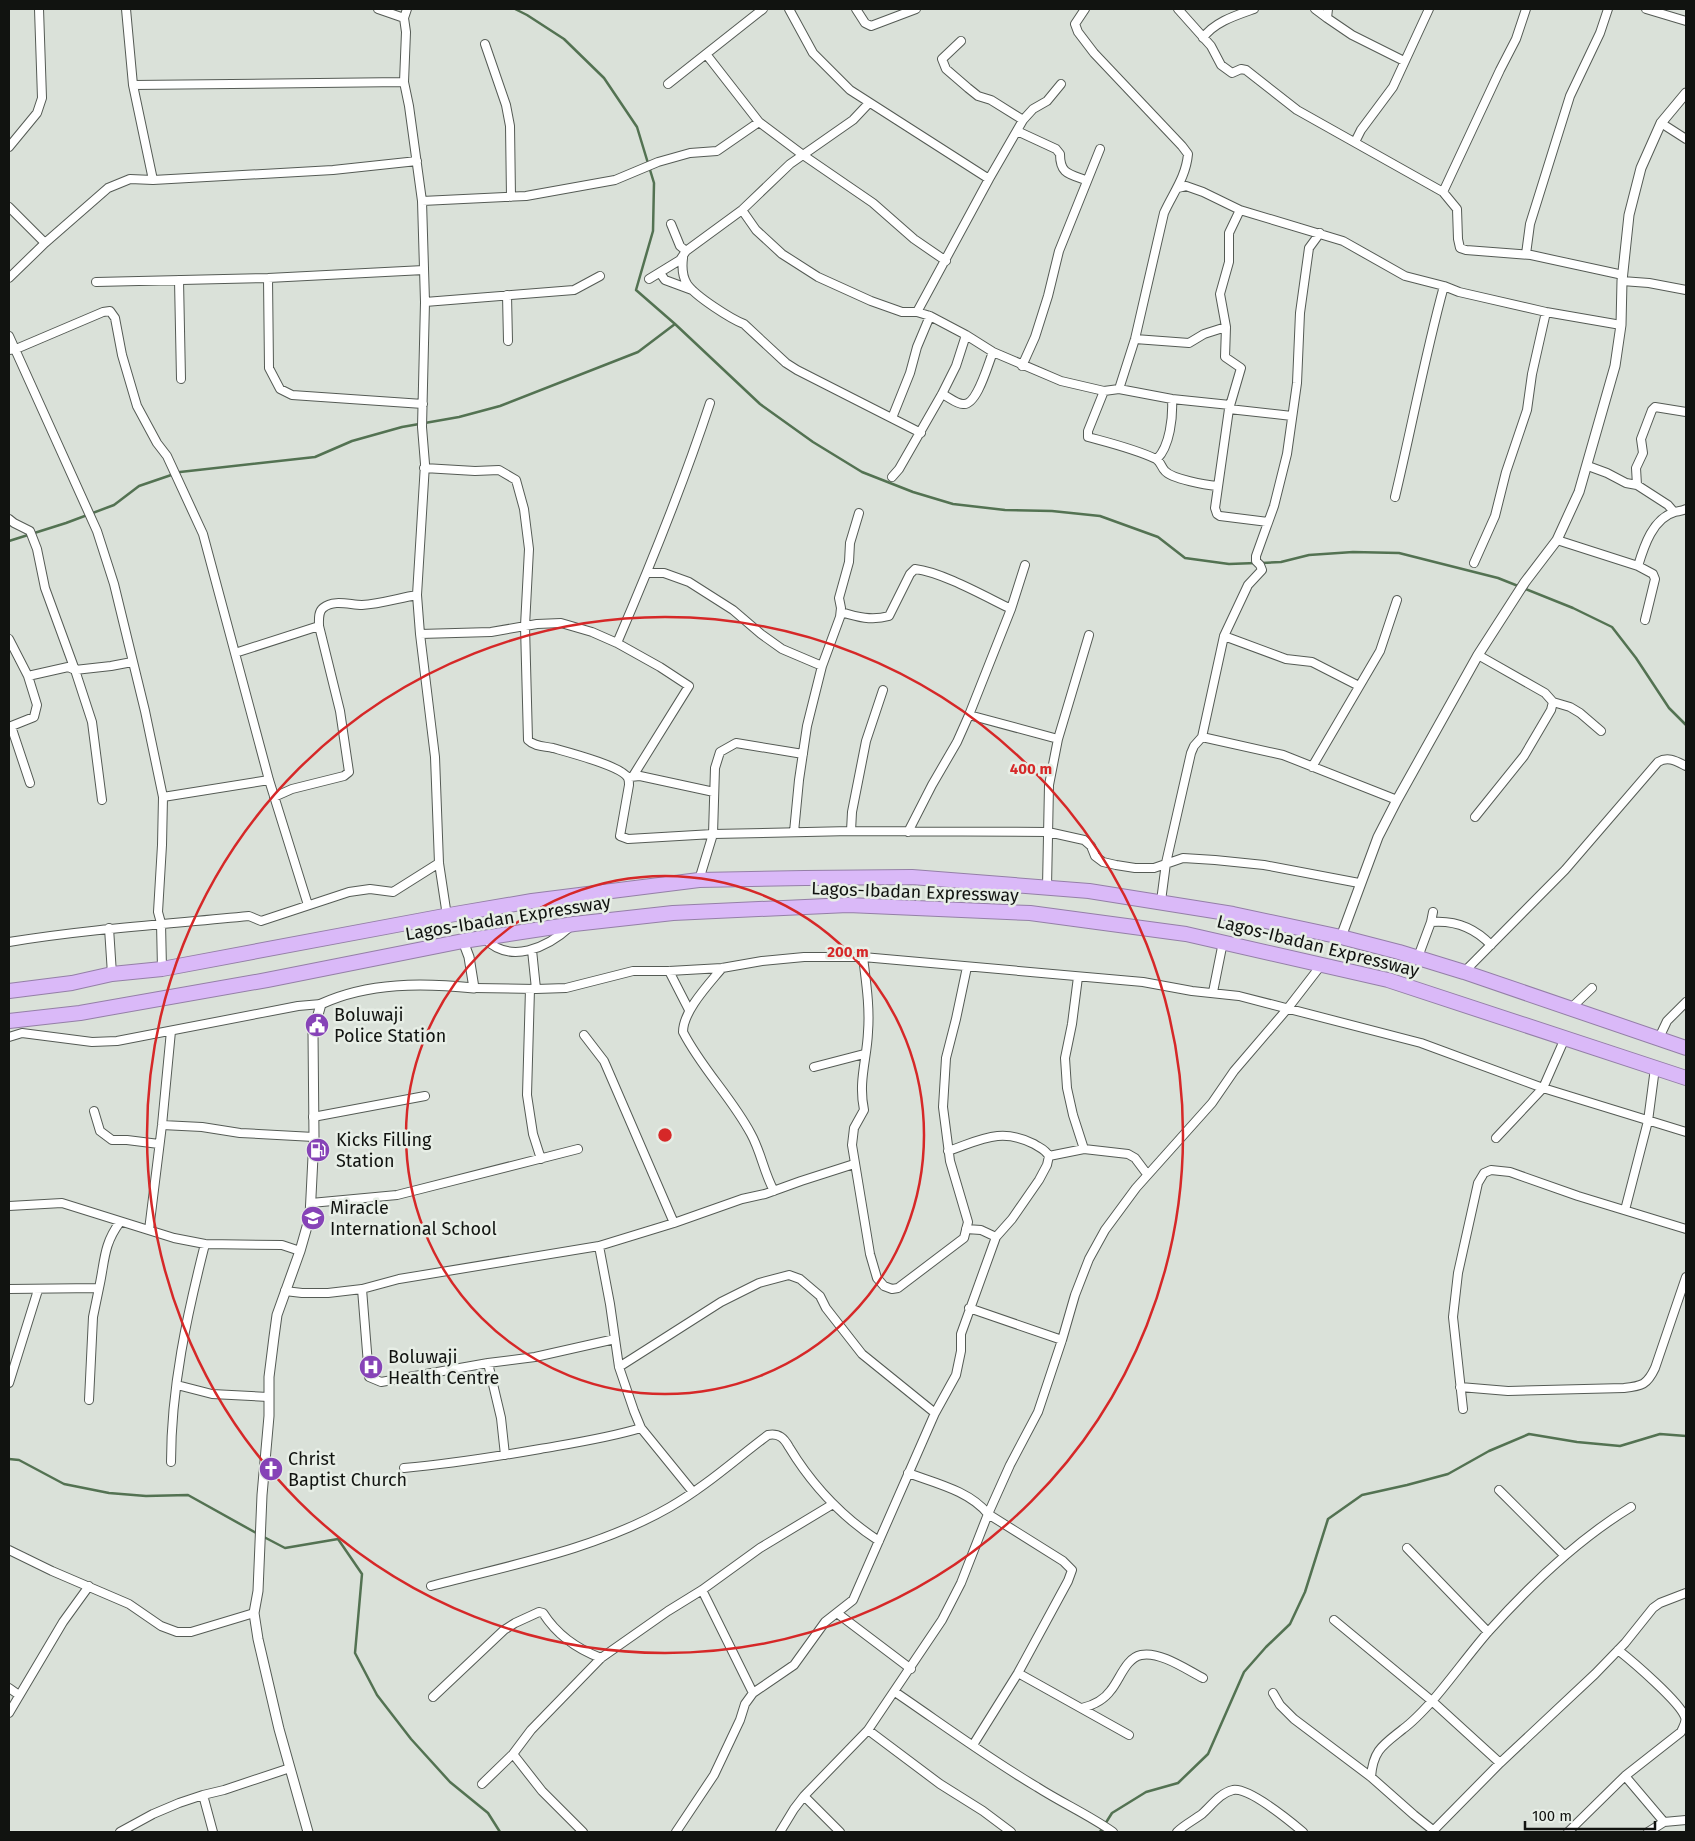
<svg xmlns="http://www.w3.org/2000/svg" width="1695" height="1841" viewBox="0 0 1695 1841" font-family="'Fira Sans',sans-serif">
  <style>
    .lines { fill: none; stroke-linecap: round; stroke-linejoin: round }
    .stream { stroke: #537252; stroke-width: 2.5 }
    .minor-casing { stroke: #555b55; stroke-width: 10 }
    .tertiary-casing { stroke: #555b55; stroke-width: 11 }
    .motorway-casing { stroke: #947fa7; stroke-width: 16 }
    .minor { stroke: #fff; stroke-width: 8 }
    .tertiary { stroke: #fff; stroke-width: 9 }
    .motorway { stroke: #dab9f8; stroke-width: 14 }
    .ring { fill: none; stroke: #d62828; stroke-width: 2.5 }
    .labels { text-anchor: middle; stroke-width: 5; stroke-linejoin: round; paint-order: stroke }
    .street-label { font-size: 18px; fill: #111310; stroke: #e7eee6 }
    .poi-label { font-size: 18px; fill: #111310; stroke: #e7eee6; text-anchor: start }
    .centre { fill: #d62828; stroke: #e7eee6; stroke-width: 2.5 }
    .ring-label { font-size: 15px; text-anchor: middle; font-weight: bold; fill: #d62828; stroke: #e7eee6; stroke-width: 5; stroke-linejoin: round; paint-order: stroke }
  </style>
  <rect width="100%" height="100%" fill="#dae1d9"/>
  <g class="lines">
    <path class="stream" d="M 515,9 L 527,15 L 564,39 L 604,78 L 637,127 L 654,183 L 653,231 L 636,290 L 675,324 L 760,404 L 813,442 L 862,472 L 913,492 L 953,504 L 1005,510 L 1052,511 L 1100,516 L 1158,537 L 1185,558 L 1229,564 L 1256,563
      M 9,541 L 66,523 L 114,505 L 139,486 L 180,472 L 315,457 L 352,441 L 402,427 L 459,417 L 500,406 L 638,352 L 675,324
      M 1262,563 L 1281,562 L 1309,555 L 1353,552 L 1399,553 L 1498,578 L 1573,608 L 1612,627 L 1636,658 L 1669,708 L 1686,725
      M 9,1459 L 19,1460 L 64,1484 L 109,1493 L 146,1496 L 188,1495 L 258,1534
      M 262,1536 L 285,1548 L 338,1539 L 362,1574 L 355,1653 L 377,1695 L 411,1739 L 450,1782 L 488,1813 L 500,1832
      M 1100,1832 L 1112,1813 L 1146,1792 L 1178,1783 L 1208,1754 L 1244,1672 L 1266,1647 L 1290,1624 L 1305,1592 L 1328,1519 L 1362,1495 L 1407,1485 L 1448,1474 L 1489,1451 L 1529,1434 L 1577,1442 L 1620,1446 L 1660,1434 L 1686,1436"/>
    <g class="minor-casing">
      <path id="minor" d="M 126,9 L 133,85 L 153,180
        M 378,9 L 404,18
        M 407,9 L 404,18 L 406,32 L 404,82 L 409,106 L 422,201 L 425,302 L 422,427 L 425,464 L 417,595 L 420,634 L 435,757 L 439,863 L 447,916
        M 789,9 L 813,53 L 850,90 L 989,179
        M 856,9 L 865,23 L 871,26 L 916,9
        M 1085,9 L 1075,24 L 1078,32 L 1094,53 L 1182,146 L 1188,154 C 1186,177 1173,193 1164,213 L 1135,339 L 1119,389
        M 1178,9 L 1211,46 L 1221,65 L 1232,73 L 1241,69 L 1246,70 L 1297,110 L 1443,192 L 1457,209 L 1458,239 L 1460,248 L 1466,250 L 1531,255 L 1623,275
        M 1315,9 L 1327,18
        M 1328,9 L 1327,18 L 1352,35 L 1404,61
        M 1646,9 L 1686,21
        M 1203,38 C 1214,22 1237,15 1254,9
        M 961,41 L 942,59 L 946,69 L 968,88 L 978,96 L 991,100 L 1023,120
        M 485,44 L 506,105 L 510,126 L 511,197
        M 706,54 L 759,122 L 803,155 L 873,203 L 914,239 L 946,261
        M 668,84 L 763,9
        M 133,85 L 404,82
        M 1661,123 L 1686,139
        M 1017,131 L 1056,149 L 1060,154 C 1060,174 1069,174 1086,180
        M 1355,142 L 1361,130 L 1393,87 L 1429,9
        M 9,147 L 37,113 L 42,98 L 39,9
        M 1178,188 L 1186,186 L 1203,192 L 1240,210 L 1343,241 L 1405,276 L 1444,286 L 1459,292 L 1546,312 L 1621,325
        M 1443,192 L 1500,70 L 1516,39 L 1526,9
        M 422,201 L 526,196 L 615,180 L 658,162 L 690,153 L 717,151 L 759,122
        M 9,207 L 45,243
        M 742,210 L 756,230 L 782,254 L 818,277 L 871,301 L 902,312 L 917,312 L 930,316 L 966,335 L 993,352 L 1061,381 L 1104,391 L 1119,389 L 1172,399 L 1230,405
        M 1240,210 L 1229,233 L 1229,262 L 1220,294 L 1226,327 L 1225,357 L 1241,368 L 1229,409 L 1215,508 L 1217,514 L 1220,516 L 1268,522
        M 671,224 L 680,246 L 686,251
        M 1526,254 L 1530,224 L 1570,96 L 1600,33 L 1608,9
        M 683,258 C 682,266 682,276 687,284 C 695,296 731,319 744,324 L 786,363 L 797,370 L 921,433
        M 660,273 L 665,280 L 692,290
        M 9,278 L 45,243 L 108,188 L 130,179 L 153,180 L 333,170 L 417,161
        M 268,278 L 269,368 L 280,389 L 292,395 L 423,404
        M 649,279 L 680,260 L 686,251 L 742,210 L 790,164 L 853,120 L 869,103
        M 179,280 L 181,379
        M 1622,281 L 1649,283 L 1686,290
        M 96,282 L 268,278 L 424,270
        M 507,295 L 508,341
        M 425,302 L 574,290 L 600,276
        M 917,312 L 989,179 L 1023,120 L 1033,109 L 1047,101 L 1061,84
        M 9,336 L 97,531 L 114,584 L 145,711 L 163,797 L 162,845 L 158,912 L 161,923 L 162,969
        M 1135,339 L 1189,343 L 1204,334 L 1226,327
        M 9,350 L 16,349 L 103,312 L 110,311 L 115,318 L 122,355 L 137,406 L 157,443 L 167,456 L 203,534 L 269,780 L 308,905
        M 1022,366 L 1035,337 L 1048,296 L 1059,251 L 1100,149
        M 1104,391 L 1088,431 L 1088,437 C 1110,443 1135,449 1156,459 C 1161,462 1161,467 1165,471 C 1172,479 1206,485 1217,486
        M 942,394 C 949,397 956,404 963,404 C 977,406 988,364 993,352
        M 1229,409 L 1292,416
        M 892,418 L 910,373 L 917,347 L 930,316
        M 1157,459 C 1170,446 1173,417 1172,399
        M 1588,466 L 1607,473 L 1626,483 L 1637,485 L 1668,505 L 1674,512
        M 424,468 L 475,471 L 499,470 L 516,480 L 524,509 L 529,549 L 525,626 L 528,740 C 535,747 544,746 553,748 C 567,752 622,766 628,778 C 629,780 629,783 629,785 L 620,836 L 628,839 L 713,834 L 851,831 L 1048,832 L 1084,840 L 1091,846 L 1095,856 L 1103,862 L 1116,865 L 1135,868 L 1154,868 L 1183,858 L 1215,860 L 1264,865 L 1359,883
        M 892,477 L 899,469 L 942,394 L 956,366 L 966,335
        M 1637,485 L 1636,468 L 1643,453 L 1641,439 L 1652,410 L 1655,407 L 1686,412
        M 1395,497 C 1412,426 1425,355 1444,286
        M 9,519 L 14,523 L 30,531 L 37,549 L 45,588 L 75,670 L 92,722 L 102,800
        M 1557,540 L 1638,566 L 1653,574 L 1655,579 L 1645,620
        M 1474,563 L 1495,516 L 1506,472 L 1527,410 L 1532,374 L 1546,312
        M 1638,566 C 1644,546 1653,518 1675,512 C 1679,511 1682,511 1686,509
        M 647,573 L 664,573 L 689,582 L 733,610 L 761,634 L 782,649 L 822,666
        M 841,612 C 857,617 872,621 889,616 L 910,574 L 915,569 C 942,572 986,597 1011,609
        M 420,634 L 491,632 L 537,624 L 561,623 L 592,632 L 617,643 L 660,667 L 689,686 L 633,776
        M 1224,636 L 1286,659 L 1312,662 L 1359,686
        M 9,639 L 28,676 L 37,705 L 34,717 L 9,727
        M 617,643 C 651,564 683,485 710,403
        M 235,653 L 319,626
        M 1478,655 L 1545,693 L 1553,702 L 1570,707 L 1580,713 L 1601,731
        M 28,676 L 68,667 L 75,670 L 111,666 L 132,662
        M 969,715 L 1058,739
        M 11,726 L 30,783
        M 1202,737 L 1283,755 L 1397,800
        M 1312,767 L 1380,651 L 1397,600
        M 630,777 L 640,776 L 714,792
        M 163,797 L 269,780
        M 274,797 L 292,789 L 344,776 L 349,772 L 340,711 L 319,626 C 319,620 318,612 323,608 C 334,599 350,605 362,605 C 380,604 399,598 417,595
        M 1475,817 L 1524,756 L 1551,710 L 1553,702
        M 851,831 L 852,812 L 866,741 L 883,690
        M 794,832 L 799,780 L 807,726 L 822,666 L 840,617 L 841,608 L 839,598 L 849,562 L 850,543 L 859,513
        M 908,832 L 932,785 L 957,742 L 969,715 L 1011,609 L 1025,565
        M 699,880 L 713,834 L 715,768 L 720,752 L 736,743 L 803,754
        M 1047,887 L 1049,785 L 1058,739 L 1089,635
        M 1161,901 L 1166,863 L 1191,753 L 1194,746 L 1202,737 L 1224,636 L 1248,585 L 1262,570 L 1260,565 L 1256,561 L 1256,556 L 1274,506 L 1287,454 L 1297,383 L 1300,313 L 1309,248 L 1320,233
        M 1431,922 C 1454,920 1475,928 1491,945
        M 109,928 L 112,974
        M 484,938 C 510,965 547,948 571,926
        M 9,942 C 88,929 168,924 249,916 L 261,921 L 349,892 L 370,889 L 393,892 L 439,863
        M 532,950 L 536,989
        M 863,957 C 866,982 870,1007 868,1032 C 867,1059 858,1081 864,1110 L 854,1128 L 852,1145 L 870,1254 L 877,1278 L 884,1286 L 892,1289 L 898,1288 L 964,1238 L 968,1222 L 950,1161 L 943,1107 L 946,1058 L 956,1019 L 967,967
        M 1418,957 L 1431,922 L 1433,912
        M 722,968 C 709,984 683,1011 683,1032 C 702,1069 732,1098 751,1134 C 761,1152 764,1173 774,1191
        M 669,971 L 689,1010
        M 1464,972 L 1565,870 L 1658,762 C 1668,756 1676,761 1686,766
        M 1078,977 L 1072,1024 L 1065,1058 L 1067,1088 L 1073,1115 L 1084,1149
        M 474,988 L 536,989 L 566,988 L 633,971 L 669,971 L 722,968 L 762,961 L 804,957 L 863,957 L 1143,982 L 1192,991 L 1239,996 L 1421,1043 L 1543,1088 L 1686,1132
        M 530,989 L 527,1095 L 533,1134 L 541,1159
        M 1213,992 L 1223,942
        M 1571,1008 L 1592,988
        M 584,1035 L 604,1061 L 674,1223
        M 9,1037 L 22,1033 L 92,1042 L 117,1041 L 298,1006 L 321,1004
        M 1658,1040 L 1667,1021 L 1686,1002
        M 814,1067 L 864,1054
        M 94,1111 L 100,1131 L 112,1140 L 127,1140 L 159,1144
        M 313,1117 L 425,1096
        M 162,1125 L 202,1127 L 240,1133 L 314,1137
        M 1496,1138 L 1543,1088 L 1565,1038
        M 948,1151 C 981,1140 1001,1127 1034,1144 C 1040,1148 1045,1149 1049,1156 L 1084,1149 L 1128,1154 L 1135,1158 L 1147,1174
        M 311,1203 L 397,1195 L 578,1149
        M 9,1206 L 62,1203 L 174,1238 L 205,1244 L 282,1245 L 300,1251
        M 1625,1210 L 1648,1121 L 1655,1068
        M 966,1229 L 981,1230 L 996,1237
        M 149,1230 L 162,1125 L 171,1031
        M 599,1246 L 610,1304 L 619,1367 L 634,1411 L 641,1428 L 693,1492
        M 9,1289 L 99,1288 C 105,1261 103,1245 120,1222
        M 362,1289 L 369,1377 L 381,1382 L 488,1363 L 535,1357 L 615,1339
        M 285,1291 L 302,1293 L 328,1293 L 362,1289 L 399,1279 L 599,1246 L 674,1223 L 742,1199 L 765,1194 L 801,1181 L 854,1164
        M 969,1308 L 1062,1340
        M 488,1363 L 501,1418 L 505,1455
        M 619,1367 L 721,1302 L 759,1283 L 789,1275 L 800,1279 L 820,1296 L 826,1308 L 862,1354 L 935,1413
        M 9,1383 L 38,1290
        M 177,1385 L 212,1394 L 268,1397
        M 1460,1387 L 1508,1391 L 1624,1388 C 1642,1386 1647,1385 1655,1368 L 1686,1277
        M 89,1400 L 93,1317 L 99,1288
        M 1463,1409 L 1453,1317 L 1458,1273 L 1478,1183 L 1484,1173 L 1491,1170 L 1510,1172 L 1578,1196 L 1686,1229
        M 171,1462 C 171,1388 187,1315 205,1244
        M 404,1468 C 449,1464 494,1457 540,1449 C 574,1443 608,1438 641,1428
        M 908,1473 C 935,1483 970,1491 988,1514 L 1063,1561 L 1072,1570 L 1068,1581 L 1018,1673 L 973,1745
        M 1499,1490 L 1564,1555
        M 1407,1548 L 1488,1632
        M 9,1550 L 52,1571 L 129,1604 L 161,1626 L 177,1632 L 191,1632 L 254,1613
        M 431,1586 C 511,1565 597,1549 670,1507 C 705,1487 736,1459 768,1435 C 779,1433 784,1438 789,1447 C 812,1485 842,1517 879,1541
        M 702,1590 L 753,1693
        M 837,1613 L 911,1669
        M 1334,1620 L 1432,1701 L 1500,1763
        M 1018,1673 L 1129,1735
        M 9,1688 L 19,1695
        M 895,1692 C 942,1724 988,1758 1037,1787 C 1062,1803 1089,1815 1113,1832
        M 1273,1693 L 1280,1705 L 1294,1719 L 1371,1777 L 1414,1815 L 1434,1831
        M 433,1697 L 504,1630 L 515,1623 L 539,1612 L 543,1613 C 557,1635 577,1649 601,1658
        M 1082,1708 C 1094,1705 1104,1700 1111,1690 C 1120,1679 1126,1658 1141,1655 C 1160,1651 1187,1670 1203,1678
        M 9,1713 L 63,1622 L 89,1586
        M 868,1730 L 940,1784 L 983,1811 L 1011,1832
        M 513,1754 L 542,1791 L 583,1832
        M 1625,1776 L 1664,1822
        M 1371,1777 C 1373,1750 1383,1745 1403,1729 C 1414,1721 1424,1710 1433,1700 C 1452,1678 1469,1654 1488,1632 C 1530,1585 1577,1540 1631,1507
        M 482,1784 L 513,1754 L 531,1730 L 601,1658 L 668,1611 L 702,1590 L 760,1548 L 833,1504
        M 203,1795 L 213,1832
        M 804,1796 L 840,1832
        M 120,1832 L 153,1814 L 179,1803 L 203,1795 L 224,1790 L 290,1768
        M 676,1832 L 714,1775 L 740,1720 L 745,1704 L 753,1693 L 794,1665 L 825,1622 L 853,1600 L 935,1413 L 956,1375 L 961,1351 L 961,1334 L 996,1237 L 1012,1219 L 1039,1180 L 1047,1165 L 1049,1156
        M 780,1832 L 794,1809 L 804,1796 L 868,1730 L 942,1620 L 961,1583 L 988,1514 L 1010,1465 L 1038,1412 L 1062,1340 L 1075,1295 L 1089,1259 L 1105,1230 L 1136,1188 L 1212,1103 L 1234,1071 L 1288,1008 L 1322,964
        M 1177,1832 C 1184,1825 1194,1820 1202,1814 C 1212,1805 1220,1793 1233,1790 C 1249,1787 1291,1822 1303,1832
        M 1432,1832 L 1500,1763 L 1595,1674 L 1625,1643 L 1653,1608 L 1660,1603 L 1686,1593
        M 1568,1832 L 1625,1776 L 1681,1732 C 1683,1727 1687,1722 1685,1717 C 1680,1702 1632,1661 1618,1650
        M 1648,1832 L 1664,1822 L 1686,1820"/>
    </g>
    <g class="tertiary-casing">
      <path id="tertiary" d="M 1341,937 L 1378,837 L 1397,800 L 1478,655 L 1525,582 L 1557,540 L 1579,492 L 1615,366 L 1621,325 L 1622,281 L 1629,215 L 1641,168 L 1661,123 L 1686,93
        M 308,1832 L 279,1729 L 258,1639 L 254,1613 L 258,1591 L 262,1495 L 269,1416 L 269,1377 L 274,1337 L 277,1315 L 300,1251 L 310,1216 L 314,1137 L 313,1033 L 321,1004 C 369,982 423,983 474,988 L 469,957 L 463,941"/>
    </g>
    <g class="motorway-casing">
      <path id="motorway" d="M 9,991 L 72,983 L 112,974 L 162,969 L 455,914 L 532,901 L 699,880 L 805,878 L 912,877 L 1089,891 L 1233,914 L 1341,937 L 1399,952 L 1464,972 L 1686,1048
        M 9,1021 L 80,1013 L 267,980 L 463,941 L 574,924 L 673,913 L 848,905 L 1030,913 L 1186,934 L 1388,980 L 1686,1078"/>
    </g>
    <use href="#minor" class="minor"/>
    <use href="#tertiary" class="tertiary"/>
    <use href="#motorway" class="motorway"/>
  </g>
  <g class="ring">
    <circle cx="665" cy="1135" r="259"/>
    <circle cx="665" cy="1135" r="518"/>
  </g>
  <defs>
    <g id="civic-disc" transform="scale(1.25)"><circle r="9.5" fill="#8643b7" stroke="#e7eee6"/><path d="M-.6-6.5H3V-4.5H.6V-3L4-1V1h2V6H-6V1h2V-1L-.6-3ZM-1.2 2.5V6h2.4V2.5Z" fill="#fff"/></g>
    <g id="fuel-disc" transform="scale(1.25)"><circle r="9.5" fill="#8643b7" stroke="#e7eee6"/><path d="M-5.5-6h7V0h2V4h1.3V-2.5L3-4.5l.8-.8L6-3V5H2.5V1h-1V6h-7ZM-4.2-4.7v3.2H.2V-4.7Z" fill="#fff"/></g>
    <g id="school-disc" transform="scale(1.25)"><circle r="9.5" fill="#8643b7" stroke="#e7eee6"/><path d="M0-5L7-2L0 1L-7-2ZM-4 1L0 2.5L4 1V4Q0 6-4 4Z" fill="#fff"/></g>
    <g id="hospital-disc" transform="scale(1.25)"><circle r="9.5" fill="#8643b7" stroke="#e7eee6"/><path d="M-5-5h3v3.5h4V-5h3V5h-3V1.5h-4V5h-3Z" fill="#fff"/></g>
    <g id="church-disc" transform="scale(1.25)"><circle r="9.5" fill="#8643b7" stroke="#e7eee6"/><path d="M-1.2-6h2.4v3.5h3.3v2.4h-3.3V6h-2.4V-.1h-3.3v-2.4h3.3Z" fill="#fff"/></g>
  </defs>
  <g fill-rule="evenodd">
    <use href="#civic-disc" x="317" y="1025"/>
    <use href="#fuel-disc" x="318" y="1150"/>
    <use href="#school-disc" x="313" y="1218"/>
    <use href="#hospital-disc" x="371" y="1367"/>
    <use href="#church-disc" x="271" y="1469"/>
  </g>
  <g class="labels">
    <g class="street-label">
      <text transform="translate(915 892) rotate(2)" y="6">Lagos-Ibadan Expressway</text>
      <text transform="translate(508 918) rotate(-9)" y="6">Lagos-Ibadan Expressway</text>
      <text transform="translate(1318 946) rotate(14)" y="6">Lagos-Ibadan Expressway</text>
    </g>
    <g class="poi-label">
      <text x="334" y="1021">Boluwaji<tspan x="334" dy="21">Police Station</tspan></text>
      <text x="336" y="1146">Kicks Filling<tspan x="336" dy="21">Station</tspan></text>
      <text x="330" y="1214">Miracle<tspan x="330" dy="21">International School</tspan></text>
      <text x="388" y="1363">Boluwaji<tspan x="388" dy="21">Health Centre</tspan></text>
      <text x="288" y="1465">Christ<tspan x="288" dy="21">Baptist Church</tspan></text>
    </g>
  </g>
  <circle cx="665" cy="1135" r="8" class="centre"/>
  <g class="ring-label">
    <text x="1031" y="774">400 m</text>
    <text x="848" y="957">200 m</text>
  </g>
  <rect width="1695" height="1841" fill="none" stroke="#111310" stroke-width="20"/>
  <path d="M1525 1821v8h130v-8" fill="none" stroke="#111310" stroke-width="2.5"/>
  <text x="1532" y="1821" font-size="15" fill="#111310" stroke="#e7eee6" stroke-width="4" paint-order="stroke">100 m</text>
</svg>
